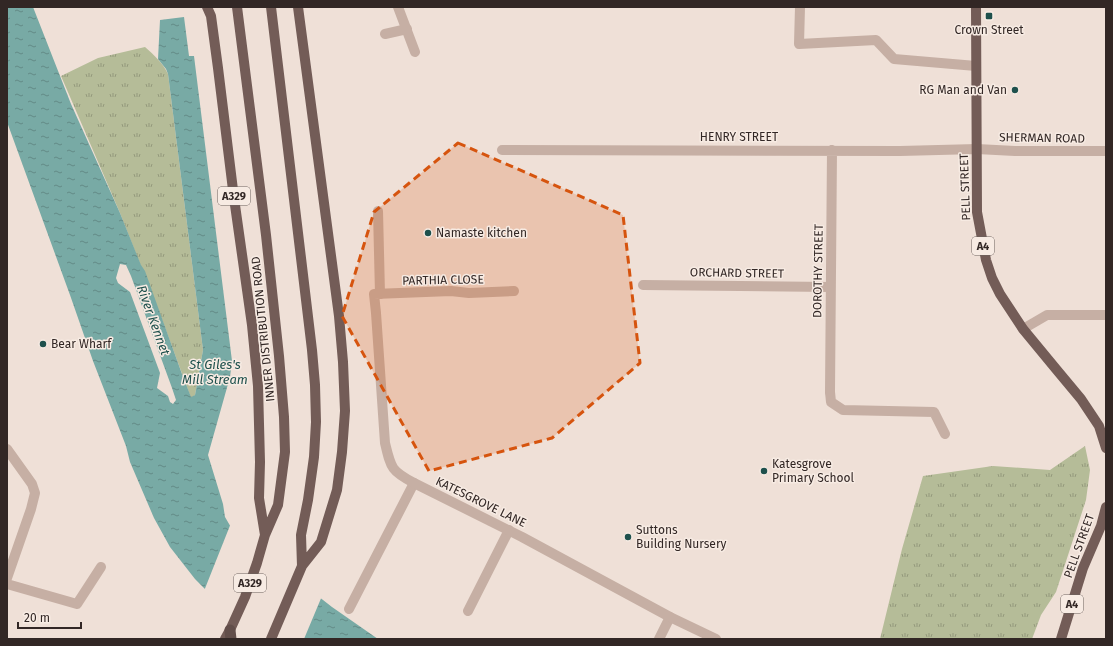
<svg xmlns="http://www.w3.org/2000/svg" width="1113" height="646" viewBox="0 0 1113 646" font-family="'Fira Sans',sans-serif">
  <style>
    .park { fill: url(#park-tufts) }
    .water { fill: url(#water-ripples); fill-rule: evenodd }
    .pier { fill: #efe0d7 }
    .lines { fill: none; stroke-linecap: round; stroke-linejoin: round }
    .service { stroke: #c6afa4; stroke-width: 10 }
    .minor { stroke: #c6afa4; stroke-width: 10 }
    .primary { stroke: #735c57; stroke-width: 10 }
    .trunk { stroke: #624e4a; stroke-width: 11 }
    .marked { fill: #d6540e; fill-opacity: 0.2; stroke: #d6540e; stroke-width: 3; stroke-dasharray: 8 5; stroke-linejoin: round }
    .poi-dot { fill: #1e504c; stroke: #f7ebe3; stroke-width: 1.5 }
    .labels { text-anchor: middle; stroke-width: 3; stroke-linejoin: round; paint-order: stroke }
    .shield { fill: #f7ebe3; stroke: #6d625e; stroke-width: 1 }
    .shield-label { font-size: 11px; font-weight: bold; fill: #322725 }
    .poi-label { font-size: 12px; fill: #322725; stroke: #f7ebe3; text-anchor: start }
    .street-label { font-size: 12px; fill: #322725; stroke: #f7ebe3 }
    .water-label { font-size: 13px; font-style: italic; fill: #1e504c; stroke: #f7ebe3 }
  </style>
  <defs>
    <pattern id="park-tufts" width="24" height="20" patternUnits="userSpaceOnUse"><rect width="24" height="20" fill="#b5bc98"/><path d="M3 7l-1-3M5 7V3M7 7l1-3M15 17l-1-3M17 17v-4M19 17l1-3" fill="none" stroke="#94997c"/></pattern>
    <pattern id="water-ripples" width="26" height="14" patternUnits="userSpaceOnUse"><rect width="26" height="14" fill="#78aaa5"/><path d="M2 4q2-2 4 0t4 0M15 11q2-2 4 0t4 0" fill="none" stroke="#638a86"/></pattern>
  </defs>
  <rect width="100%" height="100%" fill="#efe0d7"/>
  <path class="park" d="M 145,47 C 154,55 163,63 168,74 L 203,350 L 195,395 L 191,398 L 163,322 L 120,213 L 61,76 L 98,58 Z
    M 1085,446 L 1090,470 L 1086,500 L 1056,592 L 1041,615 L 1032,639 L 880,639 L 902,549 L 923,476 L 993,466 L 1050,470 Z"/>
  <path class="water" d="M 7,7 L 33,7 L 71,104 L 120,213 L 141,265 L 145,271 L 182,374 L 191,397 L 195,395 L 203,350 L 168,74 L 166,69 L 158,59 L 160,20 L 184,17 L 189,56 L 194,56 L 232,361 L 230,377 L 208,455 L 223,504 L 225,517 L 232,529 L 332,607 L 378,639 L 270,639 L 208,592 L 195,579 L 170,547 L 154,518 L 130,462 L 126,446 L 93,361 L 70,295 L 7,122 ZM 120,264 L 126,265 L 131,276 L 172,388 L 176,400 L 173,404 L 170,402 L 168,396 L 157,388 L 160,373 L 130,292 L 118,283 L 116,278 Z"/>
  <path class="pier" d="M 231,523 L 233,527 L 322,596 L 304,639 L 267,639 L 228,612 L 204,591 Z"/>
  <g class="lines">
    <path class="service" d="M 800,7 L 799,44 L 876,40 L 894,59 L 976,66
      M 385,34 L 407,29
      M 378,211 L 380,294
      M 830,392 L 831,402 L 843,410 L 934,412 L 945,434
      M 349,609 L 414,483
      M 468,611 L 509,530
      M 659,639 L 670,617"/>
    <path class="minor" d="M 398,7 L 415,52
      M 502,150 L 900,151 L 977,149 L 1015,151 L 1106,151
      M 643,285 L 830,287
      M 514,291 L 469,293 L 451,291 L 374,294 L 376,313 L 385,443 C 391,468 391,471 414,483 L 522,537 L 670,617 L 716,639
      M 1023,329 L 1047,315 L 1106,315
      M 830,392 L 832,150
      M 7,449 L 32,484 L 35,493 L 31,509 L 7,578
      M 7,584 L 77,604 L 101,567"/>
    <path class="primary" d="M 207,7 L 211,16 L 218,68 L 234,198 L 252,325 L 258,386 L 260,462 L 259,498 L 265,535
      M 271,7 L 312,350 L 315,385 L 316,422 L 314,457 L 308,500 L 301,535 L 302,566 L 271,639
      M 298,7 L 339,316 L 343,362 L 345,411 L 342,452 L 337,490 L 321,542 L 302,566
      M 976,7 L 977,212 L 986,260 L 992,278 L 1000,294 L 1023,329 L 1056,369 L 1081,399 L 1099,426 L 1106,448
      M 225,639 L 230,630 L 245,597 L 257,563 L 265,535 L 278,505 L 285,452 L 284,417 L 279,356 L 266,235 L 237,7
      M 1061,639 L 1083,568 L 1101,526 L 1106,507"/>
    <path class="trunk" d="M 230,630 L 231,639"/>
  </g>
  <path class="marked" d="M 458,143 L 623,215 L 640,363 L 552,438 L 429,471 L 342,316 L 374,212 Z"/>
  <g class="poi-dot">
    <rect x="985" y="12" width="8" height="8" rx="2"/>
    <circle cx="1015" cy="90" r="4"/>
    <circle cx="428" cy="233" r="4"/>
    <circle cx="43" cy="344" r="4"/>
    <circle cx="764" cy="471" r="4"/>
    <circle cx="628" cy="537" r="4"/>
  </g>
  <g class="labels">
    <g class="shield">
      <rect x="218" y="187" width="32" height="18" rx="3"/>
      <rect x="972" y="237" width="22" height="18" rx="3"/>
      <rect x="234" y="574" width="32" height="18" rx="3"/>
      <rect x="1061" y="595" width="22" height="18" rx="3"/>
    </g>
    <g class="shield-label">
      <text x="234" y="200">A329</text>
      <text x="983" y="250">A4</text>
      <text x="250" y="587">A329</text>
      <text x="1072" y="608">A4</text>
    </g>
    <g class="poi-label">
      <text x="989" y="34" text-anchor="middle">Crown Street</text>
      <text x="1007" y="94" text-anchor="end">RG Man and Van</text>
      <text x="436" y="237">Namaste kitchen</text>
      <text x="51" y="348">Bear Wharf</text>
      <text x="772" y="468">Katesgrove<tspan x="772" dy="14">Primary School</tspan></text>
      <text x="636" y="534">Suttons<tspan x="636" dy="14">Building Nursery</tspan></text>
    </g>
    <g class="street-label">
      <text x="739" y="141">HENRY STREET</text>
      <text transform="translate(1042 138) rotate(1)" y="4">SHERMAN ROAD</text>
      <text transform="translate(965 187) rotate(-92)" y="4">PELL STREET</text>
      <text transform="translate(818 271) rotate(-89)" y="4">DOROTHY STREET</text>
      <text transform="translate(737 273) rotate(1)" y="4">ORCHARD STREET</text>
      <text transform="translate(443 280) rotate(-1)" y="4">PARTHIA CLOSE</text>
      <text transform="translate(263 329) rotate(-96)" y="4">INNER DISTRIBUTION ROAD</text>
      <text transform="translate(481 502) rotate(26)" y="4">KATESGROVE LANE</text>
      <text transform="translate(1079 546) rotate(-70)" y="4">PELL STREET</text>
    </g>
    <g class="water-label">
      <text transform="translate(154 320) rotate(70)" y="5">River Kennet</text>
      <text x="215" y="369">St Giles's<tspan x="215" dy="15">Mill Stream</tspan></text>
    </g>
  </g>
  <rect width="1113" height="646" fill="none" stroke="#322725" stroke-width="16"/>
  <path d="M18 622v6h63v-6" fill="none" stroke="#322725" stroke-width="2"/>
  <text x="24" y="622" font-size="12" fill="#322725" stroke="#f7ebe3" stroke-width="3" paint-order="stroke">20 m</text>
</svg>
